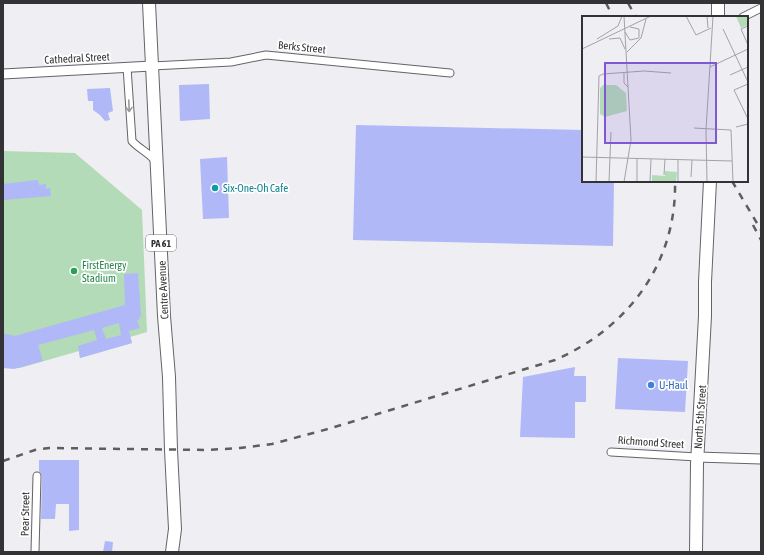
<svg xmlns="http://www.w3.org/2000/svg" width="764" height="555" viewBox="0 0 764 555" font-family="'Asap Condensed',sans-serif">
  <style>
    .green { fill: #b3dbb8 }
    .building { fill: #b0b8f8; fill-rule: evenodd }
    .lines { fill: none; stroke-linecap: round; stroke-linejoin: round }
    .minor-casing { stroke: #636467; stroke-width: 9 }
    .tertiary-casing { stroke: #636467; stroke-width: 11 }
    .primary-casing { stroke: #636467; stroke-width: 14 }
    .minor { stroke: #fff; stroke-width: 7 }
    .tertiary { stroke: #fff; stroke-width: 9 }
    .primary { stroke: #fff; stroke-width: 12 }
    .rail { stroke: #5e5e61; stroke-width: 2.5; stroke-dasharray: 7 7; stroke-linecap: butt }
    .oneway { stroke: #99999a }
    .culture-dot { fill: #0f9aa8; stroke: #fff; stroke-width: 1.5 }
    .leisure-dot { fill: #2e9e5b; stroke: #fff; stroke-width: 1.5 }
    .shop-dot { fill: #3f7fe0; stroke: #fff; stroke-width: 1.5 }
    .labels { text-anchor: middle; stroke-width: 3.5; stroke-linejoin: round; paint-order: stroke }
    .shield { fill: #fff; stroke: #707072; stroke-width: 1 }
    .shield-label { font-size: 10px; font-weight: bold; fill: #333335 }
    .street-label { font-size: 11px; fill: #333335; stroke: #fff }
    .culture-label { font-size: 11px; fill: #0d838f; stroke: #fff; text-anchor: start }
    .leisure-label { font-size: 11px; fill: #27864d; stroke: #fff; text-anchor: start }
    .shop-label { font-size: 11px; fill: #366cbe; stroke: #fff; text-anchor: start }
    .inset-road { fill: none; stroke: #a3a3a7; stroke-width: 1 }
    .view { fill: #8059d2; fill-opacity: 0.15; stroke: #8059d2; stroke-width: 2 }
    .inset-edge { fill: none; stroke: #333335; stroke-width: 2 }
  </style>
  <rect width="100%" height="100%" fill="#eeeef3"/>
  <path class="green" d="M 3,151 L 75,153 L 142,210 L 147,332 L 130,337 L 132,343 L 80,358 L 79,351 L 20,368 L 3,368 Z"/>
  <path class="building" d="M 209,84 L 210,119 L 180,121 L 179,85 Z
    M 110,88 L 113,111 L 108,113 L 110,120 L 105,121 L 100,115 L 93,110 L 93,101 L 88,101 L 87,89 Z
    M 356,125 L 583,130 L 583,181 L 614,181 L 613,246 L 353,240 Z
    M 227,157 L 229,218 L 203,219 L 200,159 Z
    M 38,180 L 39,185 L 46,184 L 46,189 L 50,188 L 51,196 L 3,200 L 3,184 Z
    M 138,273 L 141,316 L 139,317 L 140,319 L 137,320 L 140,328 L 129,331 L 132,343 L 80,358 L 78,346 L 97,340 L 94,330 L 38,345 L 43,361 L 14,369 L 3,368 L 3,333 L 14,336 L 22,334 L 125,305 L 124,274 ZM 119,323 L 121,335 L 106,339 L 102,328 Z
    M 618,358 L 688,361 L 685,412 L 615,409 Z
    M 575,367 L 574,376 L 586,376 L 586,402 L 575,402 L 575,438 L 520,437 L 523,377 Z
    M 39,460 L 79,460 L 79,530 L 69,531 L 69,504 L 56,504 L 55,519 L 41,519 L 42,476 L 39,471 Z
    M 105,541 L 113,542 L 112,552 L 103,552 Z"/>
  <g class="lines">
    <g class="minor-casing">
      <path id="minor" d="M 743,17 L 761,8
        M 152,66 L 231,62 L 266,55 L 450,73
        M 127,67 L 132,141 C 139,149 150,153 156,162
        M 611,452 L 697,457
        M 35,552 L 37,476"/>
    </g>
    <g class="tertiary-casing">
      <path id="tertiary" d="M 3,74 L 152,66
        M 697,457 L 761,459"/>
    </g>
    <g class="primary-casing">
      <path id="primary" d="M 149,3 L 164,316 L 169,377 L 171,450 L 175,529 L 172,552
        M 718,17 L 718,3
        M 696,552 L 697,464 L 705,316 L 705,282 L 710,181"/>
    </g>
    <use href="#minor" class="minor"/>
    <use href="#tertiary" class="tertiary"/>
    <use href="#primary" class="primary"/>
    <path class="rail" d="M 606,3 L 613,17
      M 628,3 L 636,17
      M 732,181 L 761,230
      M 753,225 L 761,240
      M 3,461 L 35,450 L 49,448 L 207,450 L 240,448 L 272,444 L 328,429 L 555,360 C 628,328 677,263 675,181"/>
  </g>
  <defs><path id="oneway-shaft" d="M-6 0H5M1.5-3L5.5 0L1.5 3" fill="none" stroke-width="1.6" stroke-linecap="round" stroke-linejoin="round"/></defs>
  <use class="oneway" href="#oneway-shaft" transform="translate(129 106) rotate(88)"/>
  <circle class="culture-dot" cx="215" cy="188" r="4"/>
  <circle class="leisure-dot" cx="74" cy="271" r="4"/>
  <circle class="shop-dot" cx="651" cy="385" r="4"/>
  <g class="labels">
    <rect class="shield" x="146" y="235" width="30" height="16" rx="3"/>
    <g class="shield-label">
      <text x="161" y="247">PA 61</text>
    </g>
    <g class="street-label">
      <text transform="translate(302 47) rotate(6)" y="4">Berks Street</text>
      <text transform="translate(77 58) rotate(-3)" y="4">Cathedral Street</text>
      <text transform="translate(163 290) rotate(-93)" y="4">Centre Avenue</text>
      <text transform="translate(700 417) rotate(-86)" y="4">North 5th Street</text>
      <text transform="translate(651 442) rotate(4)" y="4">Richmond Street</text>
      <text transform="translate(25 514) rotate(-89)" y="4">Pear Street</text>
    </g>
    <g class="culture-label">
      <text x="223" y="192">Six-One-Oh Cafe</text>
    </g>
    <g class="leisure-label">
      <text x="82" y="269">FirstEnergy<tspan x="82" dy="13">Stadium</tspan></text>
    </g>
    <g class="shop-label">
      <text x="659" y="389">U-Haul</text>
    </g>
  </g>
  <g transform="translate(582 16)">
    <rect width="166" height="166" fill="#eeeef3"/>
    <path d="M 154,0 L 166,0 L 166,9 L 159,12 ZM 21,69 L 34,69 L 44,77 L 45,95 L 23,101 L 18,98 L 18,72 ZM 83,155 L 95,156 L 94,166 L 70,166 L 70,159 L 83,160 Z" fill="#b3dbb8"/>
    <path class="inset-road" d="M 104,0 L 114,19 L 129,12M 125,0 L 126,12M 166,10 L 159,13 L 166,29M 141,13 L 166,66M 43,16 L 48,24 L 57,22 L 57,13 L 48,11M 15,23 L 36,10 L 40,0M 27,23 L 38,22 L 43,33M 0,33 L 69,0M 45,36 L 59,22 L 64,3M 128,51 L 166,33M 42,57 L 42,67 L 46,71M 148,59 L 166,51M 166,68 L 152,74 L 166,103M 154,111 L 166,108M 112,112 L 149,114 L 151,166M 0,141 L 150,145M 82,159 L 83,143M 109,161 L 110,144M 14,166 L 17,60 L 21,58 L 62,55 L 89,57M 27,166 L 29,116M 42,166 L 49,124 L 42,0M 55,166 L 55,143M 68,166 L 69,143M 96,166 L 96,144M 125,166 L 124,114 L 131,0"/>
    <path class="view" d="M 23,47 L 134,47 L 134,127 L 23,127 Z"/>
    <rect width="166" height="166" class="inset-edge"/>
  </g>
  <rect width="764" height="555" fill="none" stroke="#333335" stroke-width="8"/>
</svg>
